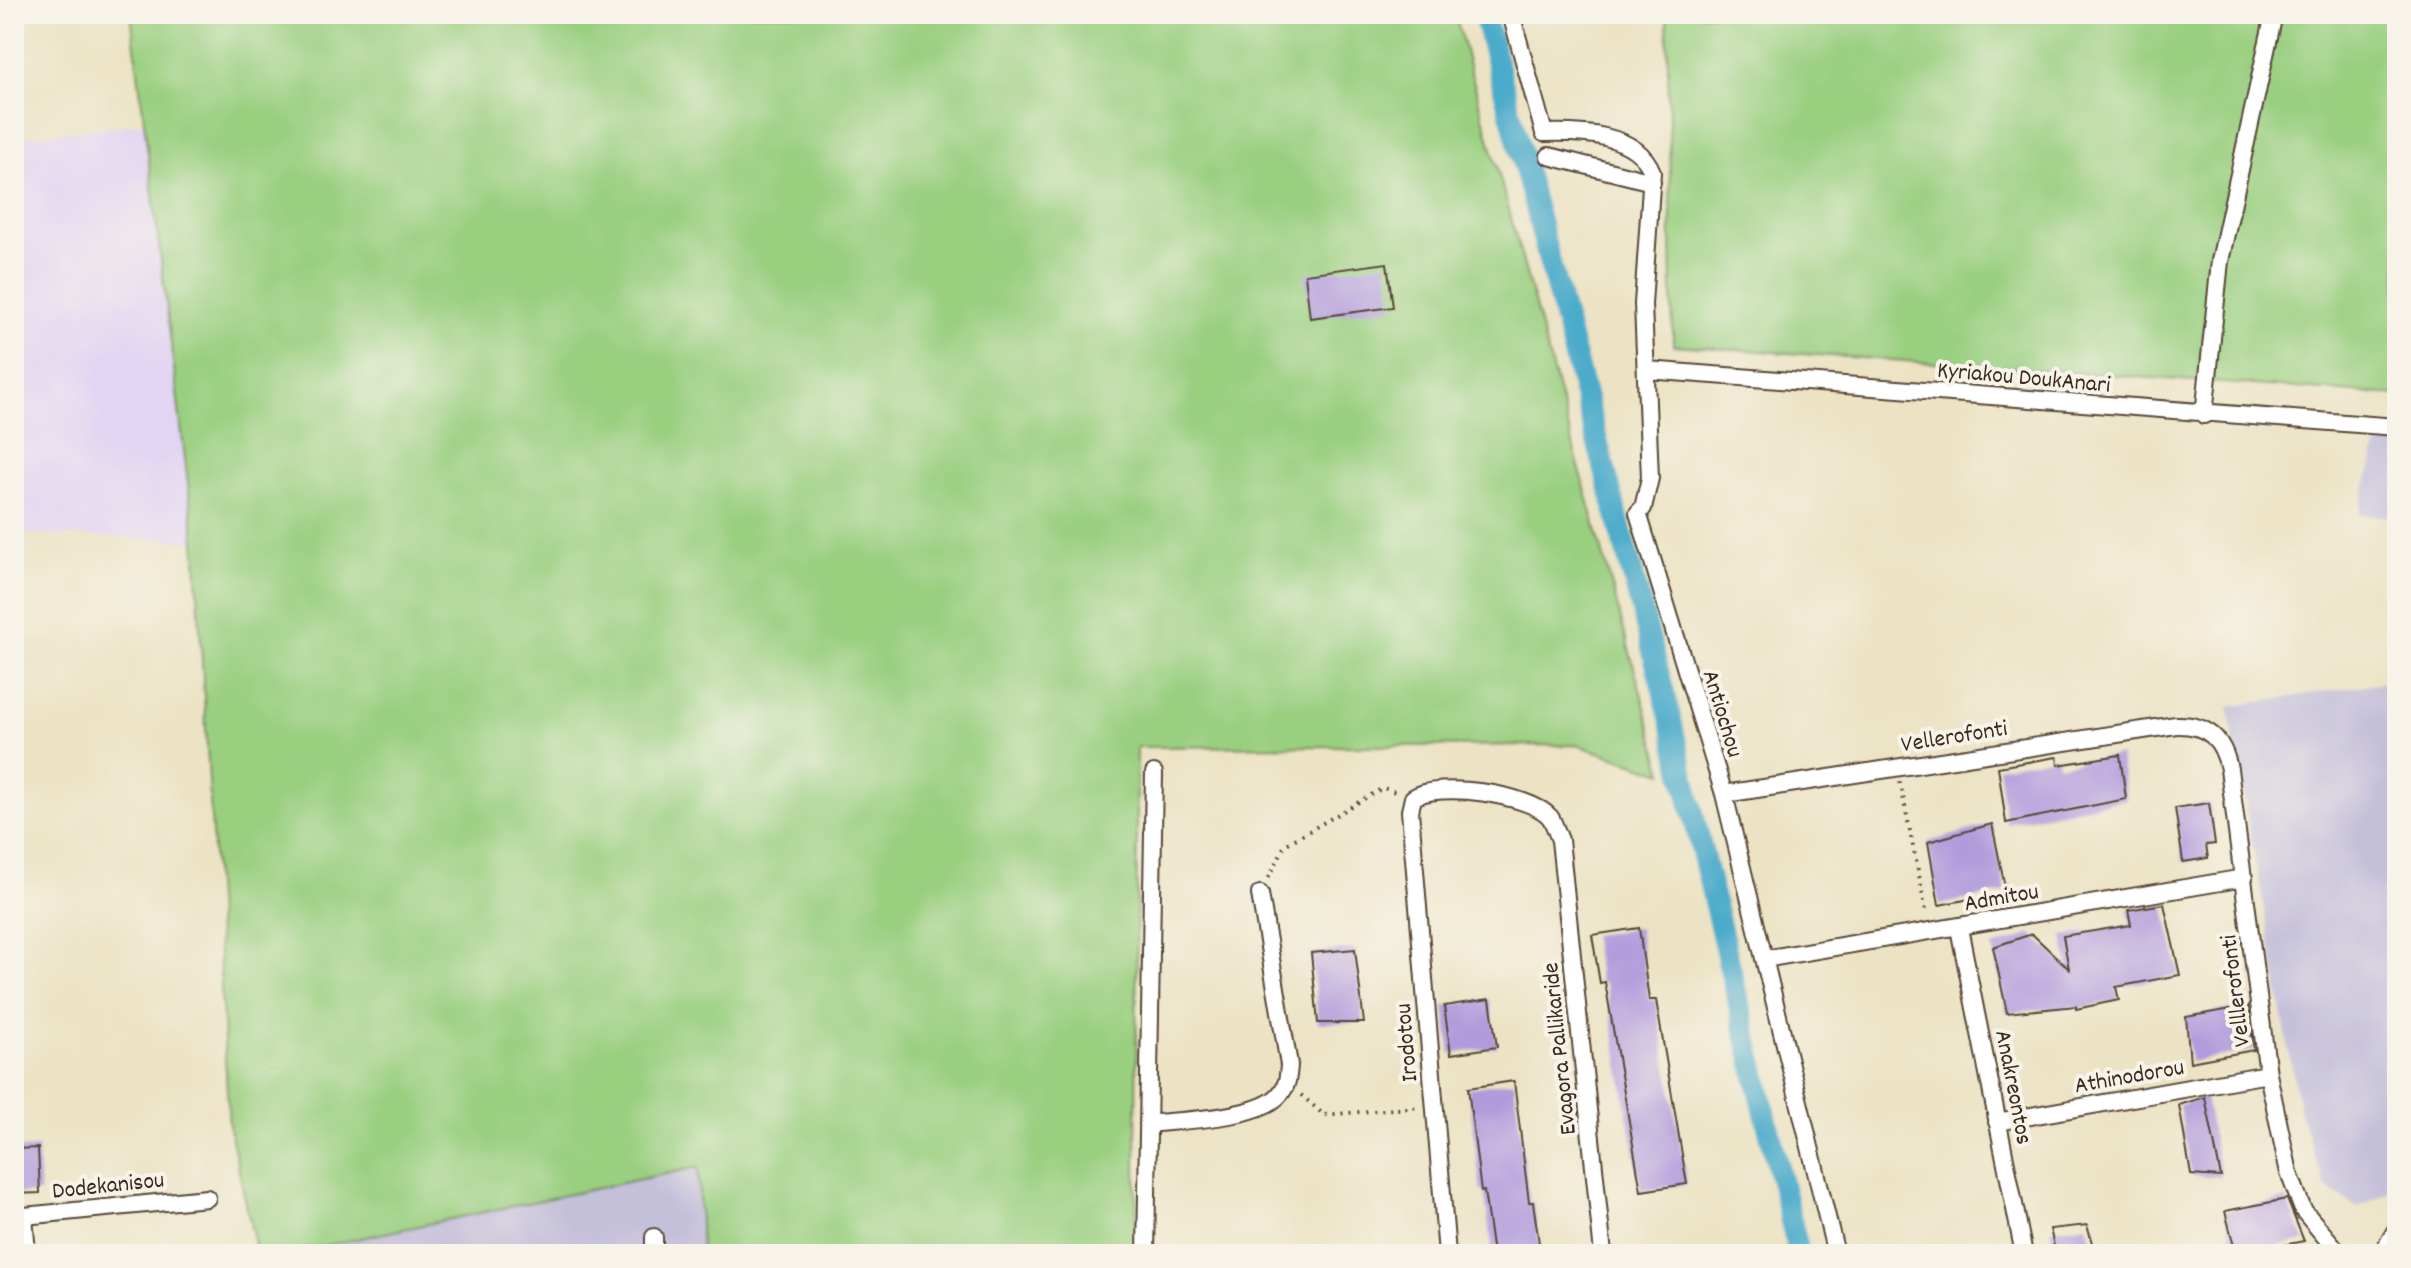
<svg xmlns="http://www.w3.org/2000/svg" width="2411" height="1268" viewBox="0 0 2411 1268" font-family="Dekko,sans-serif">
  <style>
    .built { fill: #e2d4f3 }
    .industrial { fill: #c5c0da }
    .green { fill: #9acf80; stroke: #6a7c4f; stroke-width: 2 }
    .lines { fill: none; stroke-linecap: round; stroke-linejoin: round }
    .canal { stroke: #4babca; stroke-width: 22 }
    .building { fill: #b19bdc }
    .minor-casing { stroke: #564637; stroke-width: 20 }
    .tertiary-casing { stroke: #564637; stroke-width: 24 }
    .path { stroke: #564637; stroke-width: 4; stroke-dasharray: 2 6; stroke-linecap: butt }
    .minor { stroke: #fff; stroke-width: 16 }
    .tertiary { stroke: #fff; stroke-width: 20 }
    .labels { text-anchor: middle; stroke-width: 8; stroke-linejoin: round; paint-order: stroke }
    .street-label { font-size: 24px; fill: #3b2a1e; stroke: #f7f3e8 }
  </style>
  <rect width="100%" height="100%" fill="#f7f3e8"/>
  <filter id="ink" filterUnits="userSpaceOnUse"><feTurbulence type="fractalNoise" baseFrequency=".0125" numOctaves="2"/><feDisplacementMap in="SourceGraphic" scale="16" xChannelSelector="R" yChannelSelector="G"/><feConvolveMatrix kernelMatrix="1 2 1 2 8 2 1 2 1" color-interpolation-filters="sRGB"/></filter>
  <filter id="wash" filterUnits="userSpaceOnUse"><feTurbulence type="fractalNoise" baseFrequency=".006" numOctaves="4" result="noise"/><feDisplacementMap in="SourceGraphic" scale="32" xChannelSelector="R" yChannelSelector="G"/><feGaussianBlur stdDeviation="1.8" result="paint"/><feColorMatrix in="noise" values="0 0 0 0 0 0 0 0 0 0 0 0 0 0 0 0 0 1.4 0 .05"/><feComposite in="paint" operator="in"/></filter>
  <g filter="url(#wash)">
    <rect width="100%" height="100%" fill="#ece3c4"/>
    <path class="built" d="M 167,120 L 195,541 L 14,533 L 14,138 Z"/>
    <path class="industrial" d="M 2379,437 L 2397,439 L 2397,518 L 2359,514 Z
      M 2397,680 L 2397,1188 L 2357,1208 L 2325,1186 L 2300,1113 L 2228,707 Z
      M 699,1167 L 701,1254 L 285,1254 Z"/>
    <path class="green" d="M 131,14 L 1455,14 L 1663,773 L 1577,745 L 1137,747 L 1136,1254 L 701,1254 L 698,1167 L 285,1254 L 257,1254 L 229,1125 L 195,541 Z
      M 1667,14 L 2397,14 L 2397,395 L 1673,345 Z"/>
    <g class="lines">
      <path class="canal" d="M 1484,14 L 1665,697 L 1799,1254"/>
    </g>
    <g id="blocks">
      <path class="building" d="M 1387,263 L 1393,307 L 1310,318 L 1305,274 Z
        M 2120,755 L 2126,799 L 2006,823 L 1998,767 L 2057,757 L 2058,765 Z
        M 2209,803 L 2215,844 L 2206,845 L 2208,858 L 2183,862 L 2175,808 Z
        M 1992,824 L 2006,892 L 1939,905 L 1928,842 Z
        M 2164,904 L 2180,975 L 2116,987 L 2119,1000 L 2076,1009 L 2076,1006 L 2007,1013 L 1993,947 L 2032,934 L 2069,969 L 2063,936 L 2131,925 L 2128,910 Z
        M 1639,928 L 1649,1000 L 1656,1000 L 1687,1184 L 1641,1191 L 1605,982 L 1600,983 L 1592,935 Z
        M 1355,949 L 1364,1023 L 1318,1023 L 1311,953 Z
        M 1490,999 L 1497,1047 L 1451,1054 L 1444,1006 Z
        M 2248,1006 L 2254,1050 L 2190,1062 L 2186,1017 Z
        M 1514,1081 L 1529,1202 L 1533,1202 L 1540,1250 L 1493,1254 L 1484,1191 L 1481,1192 L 1468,1088 Z
        M 2205,1097 L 2221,1177 L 2191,1175 L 2179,1105 Z
        M 38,1148 L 40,1193 L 14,1194 L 14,1149 Z
        M 2287,1199 L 2304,1241 L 2236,1254 L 2225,1211 Z
        M 2087,1225 L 2095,1254 L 2056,1254 L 2050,1229 Z"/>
    </g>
  </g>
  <g filter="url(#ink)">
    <use href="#blocks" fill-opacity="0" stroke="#564637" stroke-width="2"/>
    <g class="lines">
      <g class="minor-casing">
        <path id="minor" d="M 1511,14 L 1544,133 C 1579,132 1637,132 1652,172 L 1643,304 L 1650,478 L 1643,508 L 1638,513 L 1724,794 L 1836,1254
          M 1549,156 L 1652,182
          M 1647,370 L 2397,427
          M 2204,415 L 2220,261 L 2274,14
          M 1724,794 L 2176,725 C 2208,724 2223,739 2229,769 L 2268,1074 L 2289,1173 L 2303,1210 L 2340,1254
          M 1959,928 L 2024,1254
          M 1764,959 L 2244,878
          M 1997,1122 L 2268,1074
          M 1148,1124 C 1180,1120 1260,1119 1280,1094 C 1288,1085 1288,1076 1289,1065 L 1260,894
          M 24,1216 L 27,1254
          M 14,1217 L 207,1198
          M 654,1237 L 654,1254
          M 1146,1254 L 1154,773
          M 1447,1254 L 1410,811 L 1413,798 C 1437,781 1530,794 1550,817 C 1554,823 1557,833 1560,840 L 1603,1254"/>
      </g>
      <g class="tertiary-casing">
        <path id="tertiary" d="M 2384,1254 L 2397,1232"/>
      </g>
      <path class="path" d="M 1900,782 L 1927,915
        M 1269,878 L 1285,845 L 1383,788 L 1399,793
        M 1301,1095 L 1324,1115 L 1420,1107"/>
      <use href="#minor" class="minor"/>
      <use href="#tertiary" class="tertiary"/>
    </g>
  </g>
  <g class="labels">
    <g class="street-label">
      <text transform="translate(2024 376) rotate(5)" y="8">Kyriakou DoukAnari</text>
      <text transform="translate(1724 713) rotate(73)" y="8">Antiochou</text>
      <text transform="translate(1954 735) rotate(-9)" y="8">Vellerofonti</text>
      <text transform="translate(2001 896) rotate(-10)" y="8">Admitou</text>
      <text transform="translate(2234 991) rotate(-97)" y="8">Velllerofonti</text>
      <text transform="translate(1405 1043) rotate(-95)" y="8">Irodotou</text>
      <text transform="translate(1558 1049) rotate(-96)" y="8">Evagora Pallikaride</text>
      <text transform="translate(2129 1075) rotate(-10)" y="8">Athinodorou</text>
      <text transform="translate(2015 1087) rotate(79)" y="8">Anakreontos</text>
      <text transform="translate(108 1184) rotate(-6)" y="8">Dodekanisou</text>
    </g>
  </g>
  <rect width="2411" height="1268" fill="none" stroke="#f7f3e8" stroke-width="48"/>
</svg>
